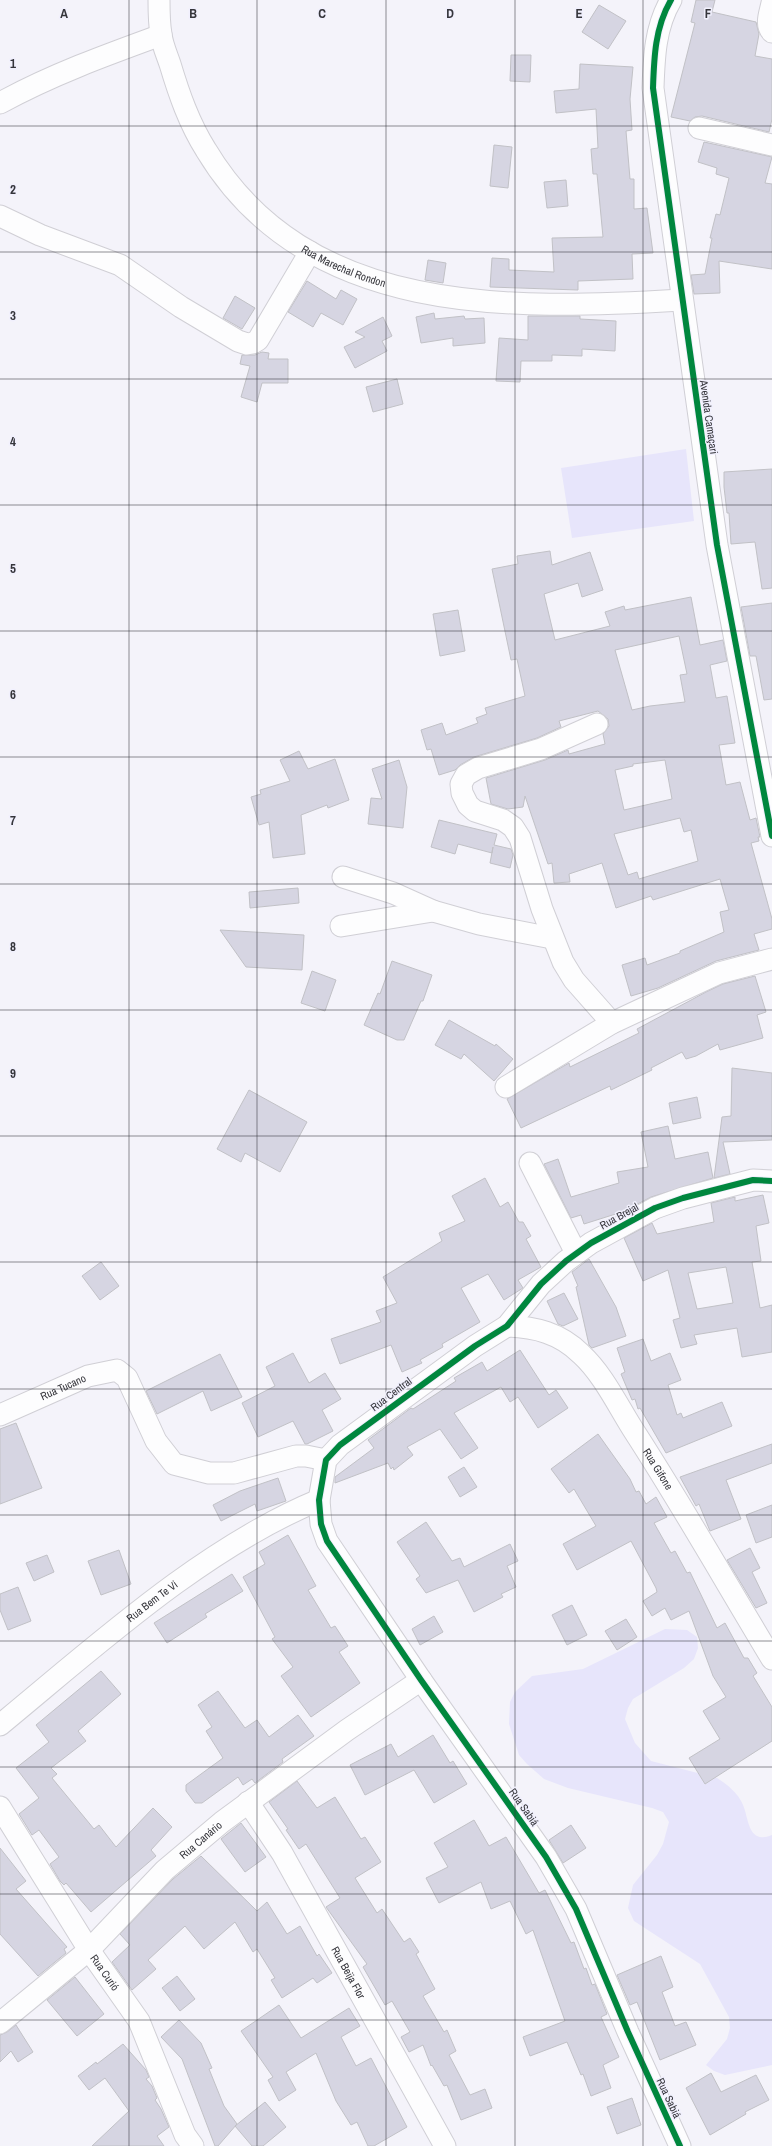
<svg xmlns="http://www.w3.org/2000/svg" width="772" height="2146" viewBox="0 0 772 2146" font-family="'Archivo Narrow',sans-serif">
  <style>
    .green { fill: #e7e5fb }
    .building { fill: #d6d5e2; stroke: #c1c1c6; fill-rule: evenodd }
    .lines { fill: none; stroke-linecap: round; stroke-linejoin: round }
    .minor-casing { stroke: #d0cfd5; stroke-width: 23 }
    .minor { stroke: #fdfdfe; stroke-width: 21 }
    .cycleway-casing { stroke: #f1f0fd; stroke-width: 8 }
    .cycleway { stroke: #00873e; stroke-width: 6 }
    .grid { fill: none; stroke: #35353b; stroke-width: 1; stroke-opacity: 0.55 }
    .labels { text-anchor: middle; stroke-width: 3; stroke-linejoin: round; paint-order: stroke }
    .street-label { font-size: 11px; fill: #35353b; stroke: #f1f0fd }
    .grid-label { font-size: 13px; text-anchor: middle; font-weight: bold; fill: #35353b; stroke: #f1f0fd; stroke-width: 3; stroke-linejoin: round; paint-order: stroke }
  </style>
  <rect width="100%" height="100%" fill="#f4f3fa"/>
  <path class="green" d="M 686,449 L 694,521 L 572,538 L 561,468 Z
    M 665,1629 L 687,1630 L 697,1637 L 698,1648 L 694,1659 L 684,1668 L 633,1699 L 628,1708 L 625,1719 L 635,1743 L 651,1761 L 717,1778 C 727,1784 739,1794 743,1805 C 749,1819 748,1845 772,1835 L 772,2065 L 725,2075 L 714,2071 L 706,2065 L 727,2039 L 730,2028 L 729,2017 L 700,1964 L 634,1921 L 628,1908 L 633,1885 L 657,1855 L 663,1844 L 669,1822 L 663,1812 L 652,1808 L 568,1788 L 544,1779 L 527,1764 L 519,1755 L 509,1724 L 510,1702 L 515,1692 L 532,1676 L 583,1669 Z"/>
  <path class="building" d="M 696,0 L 715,0 L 712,12 L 756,22 L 759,34 L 755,56 L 772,59 L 772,119 L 769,132 L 702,116 L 695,117 L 690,121 L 671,117 L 695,23 L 691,22 Z
    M 599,5 L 626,21 L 608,49 L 582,32 Z
    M 511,55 L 531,55 L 530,82 L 510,81 Z
    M 580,64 L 633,67 L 630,99 L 632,130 L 626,131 L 630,179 L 634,179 L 634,209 L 647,208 L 653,253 L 632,254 L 633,279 L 578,281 L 578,290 L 490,287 L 492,258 L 509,259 L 509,270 L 554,272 L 552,238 L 603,237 L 597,174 L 593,174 L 591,149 L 598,148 L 596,109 L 556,113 L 554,91 L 579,89 Z
    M 704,142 L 772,157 L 765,183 L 772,184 L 772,269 L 719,261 L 720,293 L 694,294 L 691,275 L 705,274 L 712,238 L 710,238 L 716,214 L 720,215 L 729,178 L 716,174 L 717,168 L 698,162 Z
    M 494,145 L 512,147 L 508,188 L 490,186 Z
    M 566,180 L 568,206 L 547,208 L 544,182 Z
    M 428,260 L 446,263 L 443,283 L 425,280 Z
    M 307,281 L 336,299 L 341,290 L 357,299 L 343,325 L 321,313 L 313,327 L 288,312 Z
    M 235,296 L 255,308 L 242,329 L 223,318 Z
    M 434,313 L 435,319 L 464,316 L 465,319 L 484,318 L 485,343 L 453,346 L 453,338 L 421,343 L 416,317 Z
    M 528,316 L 580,316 L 580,319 L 616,321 L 615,351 L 582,349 L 582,356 L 552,355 L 552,361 L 521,361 L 520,382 L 496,381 L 499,338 L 528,340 Z
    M 383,317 L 392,336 L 382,341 L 387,351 L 355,368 L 344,347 L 365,337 L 355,332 Z
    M 262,352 L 269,353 L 268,359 L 288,359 L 288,383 L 262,383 L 257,402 L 241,397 L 250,366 L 240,364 L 242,355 L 255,355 Z
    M 397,379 L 403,404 L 373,412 L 366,387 Z
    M 772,469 L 772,588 L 762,589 L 755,542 L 731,544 L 729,513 L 727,513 L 724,487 L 724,472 Z
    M 550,551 L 552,565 L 590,552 L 603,590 L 582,597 L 578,583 L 544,594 L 555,640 L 610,626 L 605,612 L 624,606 L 625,610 L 691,597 L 700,645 L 723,640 L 727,661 L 710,665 L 716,698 L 727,696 L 735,743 L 719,745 L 726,785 L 740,782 L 750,820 L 756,818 L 760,837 L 758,837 L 759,841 L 751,843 L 772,919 L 772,929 L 754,934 L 759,950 L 716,961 L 658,988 L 631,996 L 622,965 L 645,958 L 647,965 L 680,953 L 680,951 L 724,932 L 720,912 L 729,910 L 720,879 L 653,900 L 651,896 L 616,908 L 602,863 L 569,874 L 570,882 L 554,883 L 552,863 L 548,864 L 525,796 L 523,807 L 508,809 L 491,804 L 486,778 L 545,760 L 568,750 L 569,754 L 605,744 L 603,734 L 609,726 L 608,719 L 598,711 L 559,721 L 561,727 L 537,738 L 474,757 L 460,765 L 455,770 L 439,775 L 431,749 L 427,750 L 421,730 L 442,723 L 446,735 L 478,723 L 476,718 L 487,714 L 485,708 L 525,696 L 517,659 L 511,660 L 492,569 L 518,564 L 517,556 ZM 679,636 L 687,674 L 680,675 L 685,702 L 650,706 L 632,710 L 615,650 ZM 665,760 L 672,799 L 624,810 L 615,770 L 633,766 L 633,764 ZM 680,818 L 684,832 L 691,830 L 698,861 L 639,879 L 637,872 L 628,875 L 614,834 Z
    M 772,603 L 772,699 L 764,700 L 756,656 L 750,656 L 741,607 Z
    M 458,610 L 465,651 L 440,656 L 433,614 Z
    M 299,751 L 308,769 L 335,759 L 349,800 L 328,808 L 327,805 L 301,815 L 305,854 L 273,858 L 269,822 L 259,825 L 251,797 L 261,794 L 260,790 L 290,781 L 280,760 Z
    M 399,760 L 407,787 L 403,828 L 368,824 L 371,798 L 382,799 L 372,769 Z
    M 439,820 L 497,834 L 494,845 L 511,849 L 513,855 L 510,868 L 490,863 L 493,847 L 492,853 L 458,844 L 455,854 L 431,847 Z
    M 298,888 L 299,903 L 250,908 L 249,892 Z
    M 220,930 L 304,935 L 302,970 L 246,967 Z
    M 392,961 L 432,975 L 423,1001 L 421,1001 L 404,1040 L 397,1040 L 364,1025 L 378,993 L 380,994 Z
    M 312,971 L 336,980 L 325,1011 L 301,1003 Z
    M 755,976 L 766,1012 L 757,1015 L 763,1038 L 720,1050 L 718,1044 L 696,1056 L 686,1059 L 682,1052 L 651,1068 L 652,1070 L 611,1090 L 610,1086 L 521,1128 L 507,1099 L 569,1063 L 570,1067 L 639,1033 L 637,1029 L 706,992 L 723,984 Z
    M 449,1020 L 495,1046 L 496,1044 L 513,1059 L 494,1081 L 464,1054 L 461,1059 L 435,1045 Z
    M 732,1068 L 772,1073 L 772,1140 L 723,1142 L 730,1174 L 714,1178 L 722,1117 L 731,1116 Z
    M 249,1090 L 307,1122 L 280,1172 L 245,1153 L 241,1162 L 217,1149 Z
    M 697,1097 L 701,1118 L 673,1124 L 669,1103 Z
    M 668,1126 L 675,1159 L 708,1152 L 713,1178 L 651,1197 L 622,1212 L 584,1224 L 581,1215 L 571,1218 L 544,1164 L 558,1159 L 571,1197 L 619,1183 L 617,1172 L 648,1167 L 641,1132 Z
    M 485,1178 L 500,1207 L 508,1202 L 519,1222 L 523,1222 L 531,1236 L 526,1239 L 541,1267 L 518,1280 L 523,1288 L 504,1300 L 488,1274 L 461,1288 L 480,1322 L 442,1344 L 443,1347 L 420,1360 L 422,1363 L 402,1372 L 391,1345 L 340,1364 L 331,1339 L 381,1322 L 376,1311 L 397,1303 L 383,1277 L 442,1241 L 439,1233 L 465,1221 L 452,1196 Z
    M 763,1195 L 769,1223 L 756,1226 L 761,1261 L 752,1262 L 760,1308 L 772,1305 L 772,1352 L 742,1357 L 737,1328 L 694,1335 L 697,1344 L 681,1348 L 673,1320 L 680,1318 L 668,1270 L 643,1281 L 624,1238 L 652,1223 L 657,1234 L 714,1222 L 711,1203 L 735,1197 L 735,1201 ZM 726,1267 L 733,1303 L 697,1309 L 688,1273 Z
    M 589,1259 L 616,1307 L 626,1336 L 592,1348 L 589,1345 L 576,1287 L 578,1286 L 572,1272 Z
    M 101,1262 L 119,1286 L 100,1300 L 82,1276 Z
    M 564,1293 L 578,1319 L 563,1326 L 558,1324 L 547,1301 Z
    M 643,1339 L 651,1361 L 670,1353 L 681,1380 L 668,1385 L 677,1415 L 681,1413 L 683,1418 L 722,1402 L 732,1426 L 666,1453 L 640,1408 L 638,1409 L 635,1399 L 632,1400 L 621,1374 L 625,1372 L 617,1348 Z
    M 520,1350 L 549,1395 L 556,1390 L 568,1408 L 538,1428 L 518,1397 L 510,1402 L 501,1387 L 454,1413 L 478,1448 L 461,1459 L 440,1429 L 407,1447 L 413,1455 L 394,1470 L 393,1467 L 391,1469 L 388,1463 L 335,1483 L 335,1477 L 374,1448 L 368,1440 L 411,1408 L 413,1409 L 456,1381 L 454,1378 L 482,1362 L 487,1371 Z
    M 293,1353 L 309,1383 L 325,1373 L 341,1399 L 322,1410 L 333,1431 L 307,1444 L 305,1444 L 293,1421 L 258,1437 L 242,1403 L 275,1386 L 266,1367 Z
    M 220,1354 L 242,1397 L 211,1411 L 203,1391 L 157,1414 L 146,1391 Z
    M 16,1423 L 42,1488 L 0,1504 L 0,1429 Z
    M 598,1434 L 630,1479 L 636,1492 L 639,1491 L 646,1504 L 656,1497 L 667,1517 L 654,1523 L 671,1553 L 675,1551 L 687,1573 L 690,1572 L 717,1628 L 725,1623 L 744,1658 L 748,1658 L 757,1673 L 753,1676 L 772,1707 L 772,1741 L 705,1784 L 689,1758 L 720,1739 L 703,1711 L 726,1697 L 713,1676 L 689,1611 L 671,1620 L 665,1608 L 652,1616 L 643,1601 L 657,1592 L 656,1588 L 631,1541 L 577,1570 L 563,1544 L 596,1526 L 574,1489 L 569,1493 L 551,1469 Z
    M 772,1444 L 772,1463 L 726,1480 L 741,1519 L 710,1531 L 699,1504 L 696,1506 L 680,1477 Z
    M 464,1467 L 477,1487 L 460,1497 L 448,1477 Z
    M 278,1478 L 286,1501 L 257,1511 L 255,1504 L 221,1521 L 213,1505 L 240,1491 Z
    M 772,1505 L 772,1537 L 756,1543 L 746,1515 Z
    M 426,1522 L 452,1561 L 460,1558 L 464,1567 L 510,1544 L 518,1561 L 507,1566 L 516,1587 L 501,1594 L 503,1597 L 474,1612 L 458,1580 L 426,1593 L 416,1579 L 420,1576 L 397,1542 Z
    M 288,1535 L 316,1586 L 308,1590 L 331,1628 L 335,1626 L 348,1646 L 339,1652 L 360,1683 L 311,1717 L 281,1676 L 293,1667 L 272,1639 L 275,1637 L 243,1577 L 265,1564 L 259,1552 Z
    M 750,1548 L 760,1568 L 752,1572 L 767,1603 L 756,1608 L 727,1560 Z
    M 119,1550 L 131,1584 L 101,1595 L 88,1561 Z
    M 47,1555 L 54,1572 L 34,1581 L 26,1563 Z
    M 232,1574 L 243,1591 L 205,1614 L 207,1617 L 167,1643 L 154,1623 Z
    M 18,1587 L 31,1621 L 8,1630 L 0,1610 L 0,1594 Z
    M 572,1605 L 587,1635 L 567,1645 L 552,1615 Z
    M 434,1616 L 443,1632 L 420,1645 L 412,1629 Z
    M 626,1619 L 637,1637 L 617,1650 L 605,1631 Z
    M 101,1671 L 121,1694 L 78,1731 L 86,1741 L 51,1768 L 57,1774 L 52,1778 L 94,1829 L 99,1825 L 116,1847 L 153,1808 L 172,1827 L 151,1850 L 156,1856 L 91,1912 L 66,1883 L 64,1885 L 60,1881 L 50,1864 L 59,1857 L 39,1830 L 32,1835 L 19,1814 L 39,1798 L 16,1768 L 49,1742 L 36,1725 Z
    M 218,1691 L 245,1728 L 257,1720 L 269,1737 L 298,1715 L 314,1736 L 282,1759 L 283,1762 L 255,1783 L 252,1779 L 243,1785 L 238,1777 L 202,1803 L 195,1803 L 186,1791 L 186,1785 L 223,1758 L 206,1731 L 212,1727 L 198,1705 Z
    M 433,1735 L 450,1763 L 453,1761 L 467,1784 L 434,1803 L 414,1770 L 365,1795 L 350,1765 L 391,1744 L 398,1757 Z
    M 297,1781 L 317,1808 L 335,1797 L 361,1839 L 365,1837 L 381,1862 L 355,1878 L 377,1913 L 382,1909 L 404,1942 L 410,1938 L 419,1952 L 416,1954 L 435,1989 L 423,1996 L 444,2032 L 447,2030 L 456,2051 L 449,2055 L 470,2095 L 485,2089 L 492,2108 L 461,2120 L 447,2085 L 444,2086 L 432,2065 L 431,2066 L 423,2045 L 409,2052 L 401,2037 L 410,2032 L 392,2001 L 385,2005 L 363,1967 L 367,1964 L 326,1907 L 340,1898 L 306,1844 L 299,1849 L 286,1830 L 288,1829 L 269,1802 Z
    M 474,1820 L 489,1846 L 506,1837 L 539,1893 L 545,1890 L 571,1943 L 574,1942 L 584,1969 L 586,1968 L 592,1985 L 595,1984 L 607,2014 L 601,2017 L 619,2057 L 603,2065 L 611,2088 L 591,2096 L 583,2074 L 581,2075 L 567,2042 L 530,2056 L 523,2037 L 565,2021 L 533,1930 L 526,1934 L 510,1901 L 491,1909 L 481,1882 L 439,1903 L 426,1878 L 448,1867 L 434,1843 Z
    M 241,1823 L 266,1857 L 245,1872 L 221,1839 Z
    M 571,1825 L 586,1848 L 563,1863 L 549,1840 Z
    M 0,1848 L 26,1881 L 16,1889 L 67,1947 L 64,1949 L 66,1953 L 38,1976 L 0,1934 Z
    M 201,1856 L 257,1911 L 267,1902 L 287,1934 L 300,1926 L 317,1956 L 319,1954 L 332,1973 L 317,1983 L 313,1978 L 282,1998 L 271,1980 L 275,1978 L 257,1949 L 253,1952 L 235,1922 L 204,1949 L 185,1926 L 148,1960 L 156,1969 L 132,1990 L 112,1962 L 130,1945 L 120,1934 L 173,1879 Z
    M 661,1956 L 673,1987 L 662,1992 L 675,2026 L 686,2022 L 696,2045 L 660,2060 L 637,2002 L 630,2005 L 617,1975 Z
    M 177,1976 L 195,1999 L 180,2011 L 162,1988 Z
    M 75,1977 L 104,2014 L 77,2036 L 47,2000 Z
    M 279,2005 L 301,2038 L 349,2008 L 360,2026 L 341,2037 L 356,2066 L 371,2058 L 407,2127 L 374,2146 L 368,2146 L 357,2122 L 351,2125 L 336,2101 L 316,2053 L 286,2072 L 296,2090 L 279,2101 L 268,2080 L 273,2077 L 241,2031 Z
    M 179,2020 L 201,2043 L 212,2068 L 209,2069 L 224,2106 L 237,2124 L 218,2146 L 215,2146 L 182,2059 L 161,2037 Z
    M 16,2025 L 33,2052 L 18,2062 L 11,2051 L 0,2062 L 0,2035 L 7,2032 Z
    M 123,2044 L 146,2070 L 149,2077 L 146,2079 L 152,2086 L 157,2098 L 155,2100 L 161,2109 L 169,2127 L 157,2136 L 164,2146 L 92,2146 L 129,2111 L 105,2078 L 89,2090 L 78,2076 L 96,2062 L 97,2064 Z
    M 711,2073 L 721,2092 L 756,2075 L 769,2100 L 745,2112 L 746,2114 L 710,2135 L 686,2088 Z
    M 632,2098 L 641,2125 L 617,2134 L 607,2107 Z
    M 265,2102 L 286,2127 L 263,2146 L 252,2146 L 235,2126 Z"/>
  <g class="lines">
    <g class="minor-casing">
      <g id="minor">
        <path id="s1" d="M 159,0 C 159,11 159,23 161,34 C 162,44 167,55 170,64 C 179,94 189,123 206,150 C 306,317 511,310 682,300"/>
        <path d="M 671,0 C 655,27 654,58 653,88 L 717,545 L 772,836"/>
        <path d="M 772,3 C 770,13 765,24 772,32"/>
        <path d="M 0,103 C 51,75 106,55 161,35"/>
        <path d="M 699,128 L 772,145"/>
        <path d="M 0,216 L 40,235 L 120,265 L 181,307 L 238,341 L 247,344 L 253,343 L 258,340 L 310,252"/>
        <path d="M 597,724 L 541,749 L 478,768 L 466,775 L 461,784 L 462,793 L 468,805 L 475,811 L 503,820 L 513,827 L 520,838 L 542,909 L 563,962 L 574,980 L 612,1023"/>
        <path d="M 343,877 L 393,893 L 433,911"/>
        <path d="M 341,926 L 433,911 L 479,924 L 552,938"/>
        <path d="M 506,1087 L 612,1023 L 719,973 L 772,959"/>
        <path d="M 530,1163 L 576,1253"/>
        <path id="s2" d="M 507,1326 C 535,1327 560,1333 581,1354 C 603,1374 618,1406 634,1431 C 682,1505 726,1583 772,1659"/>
        <path id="s3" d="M 0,1415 L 88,1376 L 117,1370 L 127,1378 L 156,1441 L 174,1464 L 209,1473 L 234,1473 L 296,1456 L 306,1456 L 326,1460"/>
        <path id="s4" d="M 0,1725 C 96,1646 203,1548 319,1500"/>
        <path id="s5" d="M 248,1802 L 282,1853 L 445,2146"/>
        <path id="s6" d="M 0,1807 L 89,1950 L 139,2021 L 185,2135 L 193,2146"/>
        <path id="s7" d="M 0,2023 L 89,1950 L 165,1870 L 222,1822 L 347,1730 L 421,1680"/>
        <path d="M 680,2146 L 628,2032 L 576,1909 L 546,1857 L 421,1680 L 327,1541 L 321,1524 L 319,1500 L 326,1460 L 340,1445 L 475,1346 L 507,1326 L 541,1284 L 566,1261 L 591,1243 L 655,1208 L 683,1198 L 753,1180 L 772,1181"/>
      </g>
    </g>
    <use href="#minor" class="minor"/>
    <g class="cycleway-casing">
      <path id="cycleway" d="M 671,0 C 655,27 654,58 653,88 L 717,545 L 772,836
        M 680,2146 L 628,2032 L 576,1909 L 546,1857 L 421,1680 L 327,1541 L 321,1524 L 319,1500 L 326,1460 L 340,1445 L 475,1346 L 507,1326 L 541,1284 L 566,1261 L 591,1243 L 655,1208 L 683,1198 L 753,1180 L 772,1181"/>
    </g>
    <use href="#cycleway" class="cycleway"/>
  </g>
  <path class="grid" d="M 129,0 L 129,2146M 257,0 L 257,2146M 386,0 L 386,2146M 515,0 L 515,2146M 643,0 L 643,2146M 0,126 L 772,126M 0,252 L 772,252M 0,379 L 772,379M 0,505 L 772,505M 0,631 L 772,631M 0,757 L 772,757M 0,884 L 772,884M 0,1010 L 772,1010M 0,1136 L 772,1136M 0,1262 L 772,1262M 0,1389 L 772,1389M 0,1515 L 772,1515M 0,1641 L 772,1641M 0,1767 L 772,1767M 0,1894 L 772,1894M 0,2020 L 772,2020"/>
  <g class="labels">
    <g class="street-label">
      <text dy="4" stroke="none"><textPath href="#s1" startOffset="343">Rua Marechal Rondon</textPath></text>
      <text transform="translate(709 417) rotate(82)" y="4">Avenida Camaçari</text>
      <text transform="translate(619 1216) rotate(-29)" y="4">Rua Brejal</text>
      <text dy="4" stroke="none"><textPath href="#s3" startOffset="69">Rua Tucano</textPath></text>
      <text transform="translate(391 1394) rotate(-37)" y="4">Rua Central</text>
      <text dy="4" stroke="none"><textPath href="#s2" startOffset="220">Rua Gifone</textPath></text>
      <text dy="4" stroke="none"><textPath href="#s4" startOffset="196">Rua Bem Te Vi</textPath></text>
      <text transform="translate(524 1807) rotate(55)" y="4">Rua Sabiá</text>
      <text dy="4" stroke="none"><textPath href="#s7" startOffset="272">Rua Canário</textPath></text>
      <text dy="4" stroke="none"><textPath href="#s6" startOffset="196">Rua Curió</textPath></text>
      <text dy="4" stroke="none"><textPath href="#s5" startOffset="198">Rua Beija Flor</textPath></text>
      <text transform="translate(669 2098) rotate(65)" y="4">Rua Sabiá</text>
    </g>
  </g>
  <g class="grid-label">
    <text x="64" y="18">A</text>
    <text x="193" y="18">B</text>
    <text x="322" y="18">C</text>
    <text x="450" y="18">D</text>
    <text x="579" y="18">E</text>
    <text x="708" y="18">F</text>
    <text x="13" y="68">1</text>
    <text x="13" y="194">2</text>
    <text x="13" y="320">3</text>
    <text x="13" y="446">4</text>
    <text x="13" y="573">5</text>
    <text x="13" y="699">6</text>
    <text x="13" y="825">7</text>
    <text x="13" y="951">8</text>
    <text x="13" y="1078">9</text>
  </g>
</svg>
